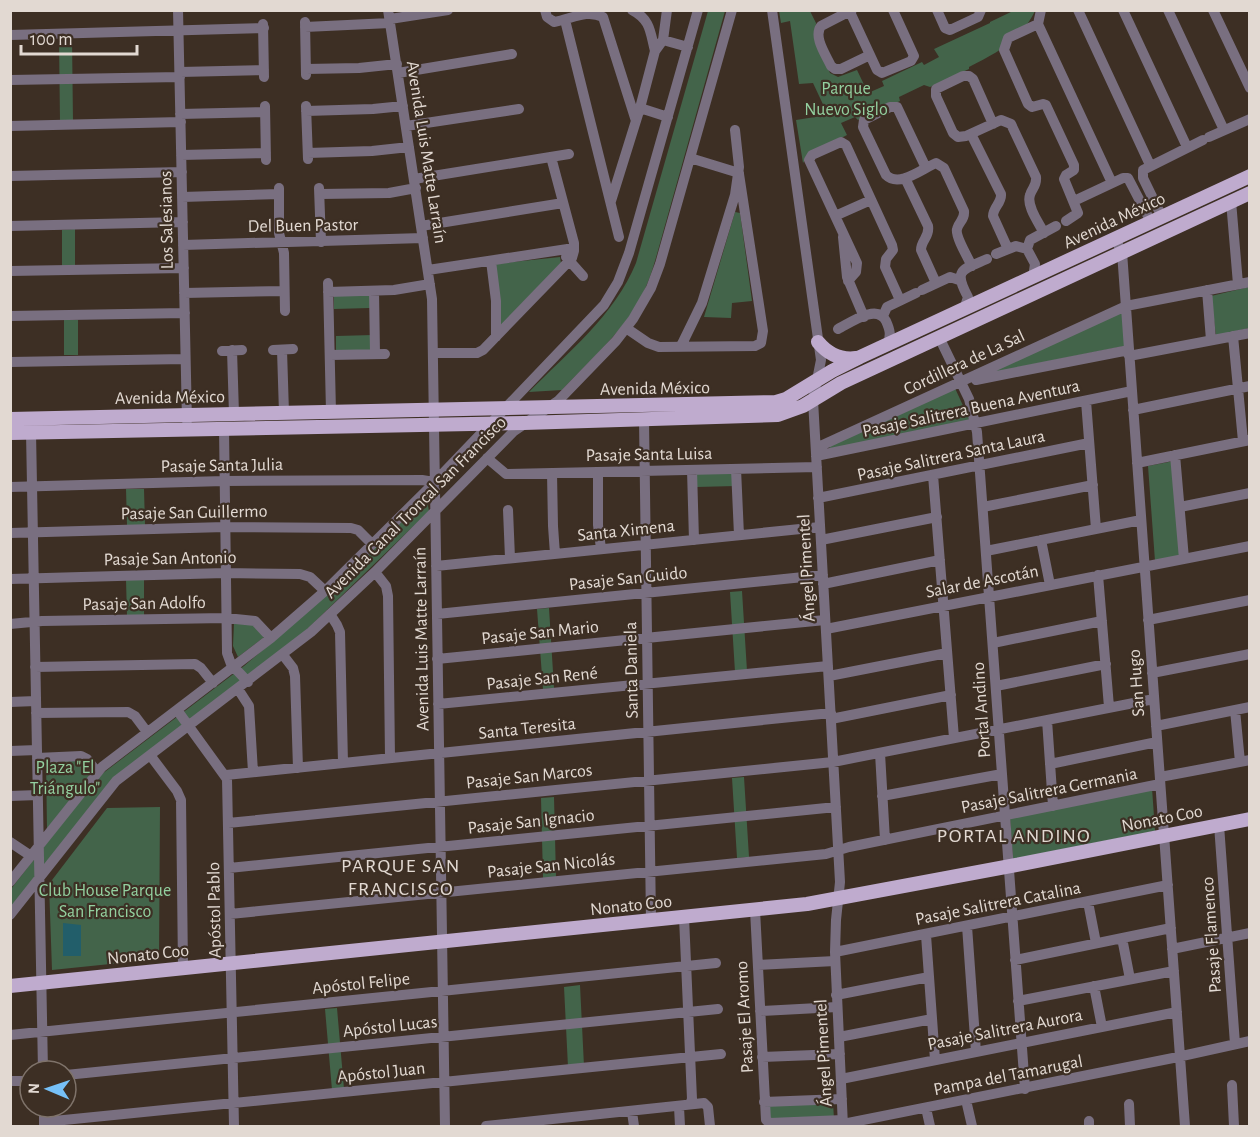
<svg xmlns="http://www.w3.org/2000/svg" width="1260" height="1137" viewBox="0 0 1260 1137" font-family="'Alegreya Sans',sans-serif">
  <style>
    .green { fill: #43644a }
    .water { fill: #225e6a }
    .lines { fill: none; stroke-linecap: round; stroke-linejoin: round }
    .minor { stroke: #796f80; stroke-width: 10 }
    .major { stroke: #bfabce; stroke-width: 14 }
    .labels { text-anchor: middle; stroke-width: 4.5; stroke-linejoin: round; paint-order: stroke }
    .park-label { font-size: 18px; fill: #93d09f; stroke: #3d2f24 }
    .street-label { font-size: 18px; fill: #e2d9d2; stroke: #3d2f24 }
    .neighbourhood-label { font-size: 20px; letter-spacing: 1.5px; fill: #e2d9d2; stroke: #3d2f24 }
  </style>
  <rect width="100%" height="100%" fill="#3d2f24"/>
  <path class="green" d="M 708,11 L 725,11 L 657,254 C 652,272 646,290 636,306 C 618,336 586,364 562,390 L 529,392 C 567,353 615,315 636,263 Z
    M 779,11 L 810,11 L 816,23 L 815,39 L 830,73 L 838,77 L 857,70 L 868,93 L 884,86 L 882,81 L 922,62 L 924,65 L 939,57 L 934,49 L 990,23 L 990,22 L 1013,11 L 1035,11 C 1020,41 998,52 969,67 L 969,69 L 930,87 L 924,85 L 899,97 L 900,101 L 858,120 L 855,117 L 841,123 L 847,135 L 807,156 L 803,163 L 796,120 L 828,115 L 813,83 L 799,84 L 790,21 L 781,23 Z
    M 59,38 L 72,38 L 73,122 L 60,122 Z
    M 735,212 L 740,213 L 752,301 L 732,303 L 731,318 L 704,317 Z
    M 75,229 L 75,267 L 62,267 L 62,230 Z
    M 560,257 L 561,263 L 500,326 L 495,264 Z
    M 1249,287 L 1249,328 L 1216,336 L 1211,296 Z
    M 370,294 L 370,308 L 334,309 L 334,295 Z
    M 1123,310 L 1125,346 L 985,374 Z
    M 64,320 L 78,320 L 78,355 L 64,355 Z
    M 373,335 L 374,351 L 336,351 L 336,336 Z
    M 954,386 L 971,423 L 830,450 L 829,445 Z
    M 1174,461 L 1181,557 L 1155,561 L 1148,466 Z
    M 733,470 L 736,486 L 696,487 L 696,472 Z
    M 126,489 L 144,489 L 145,525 L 127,525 Z
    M 426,495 L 429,511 L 298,638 L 138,760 L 11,907 L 11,889 L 98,777 L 244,666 L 292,625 Z
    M 126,580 L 144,580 L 144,616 L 127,616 Z
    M 742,591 L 747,671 L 735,672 L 730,592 Z
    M 549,608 L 554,688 L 543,689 L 537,609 Z
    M 234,623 L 257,623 L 267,635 L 238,657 L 233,646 Z
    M 80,758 L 93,771 L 47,829 L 46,759 Z
    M 744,777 L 749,857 L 737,858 L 732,778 Z
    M 1152,788 L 1155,831 L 1013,859 L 1010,818 Z
    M 554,797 L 556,877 L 543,878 L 541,798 Z
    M 160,807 L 159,959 L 52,970 L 49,884 L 107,808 Z
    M 580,985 L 584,1066 L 568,1067 L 564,987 Z
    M 337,1008 L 344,1089 L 332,1090 L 325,1009 Z
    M 833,1103 L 834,1119 L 768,1120 L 767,1106 Z"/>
  <path class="water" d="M 63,923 L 81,925 L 81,956 L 63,956 Z"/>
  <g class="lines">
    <path class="minor" d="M 178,10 L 187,421
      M 388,10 L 432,299 L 445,1126
      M 545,10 L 547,17 L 554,22 C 572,19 586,9 603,17 L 636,121
      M 632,10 C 651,20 650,32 655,51
      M 772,10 L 821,360 L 813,400 L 840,882 L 836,920 L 835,952 L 843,1126
      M 852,10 L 821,26 C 813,37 826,55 831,66 L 835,69 L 841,69 L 870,55
      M 937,10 L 945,28 L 950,30 L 978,17 L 981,10
      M 1041,10 L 1038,24 L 1112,183
      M 1078,10 L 1150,165
      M 1123,10 L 1187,147
      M 1168,10 L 1224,130
      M 1213,10 L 1250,88
      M 850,12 L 877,70 L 882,73 L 911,61 L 914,56 L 893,10
      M 390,19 L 448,10
      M 565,20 L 619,237
      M 305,22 L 306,75
      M 263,24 L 264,77
      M 1038,24 L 1008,38 L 1004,50 L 1028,104 L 1032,107 L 1043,104 L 1046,105 L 1074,165 L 1074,170 L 1066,175 L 1064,179 L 1078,213 L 1066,221
      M 305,27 L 390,23
      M 10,35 L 264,28
      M 663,40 L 688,47
      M 306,69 L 359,68 L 397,64
      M 180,72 L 264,70
      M 398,73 L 512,54
      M 10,80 L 180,77
      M 265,106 L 266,160
      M 306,106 L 308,159
      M 640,108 L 668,117
      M 306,111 L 373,109 L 403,106
      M 180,114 L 265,112
      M 993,124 L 973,79 L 969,76 L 963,76 L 936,89 L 936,96 L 953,133 L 958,137 L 966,136 L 1001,120 L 1011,124 L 1036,177 C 1037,186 1032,188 1030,195 C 1026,206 1039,223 1044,233
      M 10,126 L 181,122
      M 406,126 L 519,109
      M 971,134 L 1001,194 C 1002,203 993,207 993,216 L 1008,249
      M 1209,137 L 1250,119
      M 308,153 L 372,151 L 409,147
      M 181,155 L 266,153
      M 690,158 L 739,173
      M 926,168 L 897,107 L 890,107 L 864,120 L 863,127 L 886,175 C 899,188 922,169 936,163 L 944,168 L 964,211 C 965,220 959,221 957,229 C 955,236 968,258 972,266
      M 10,176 L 182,172
      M 905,178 L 928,226 C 930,237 921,240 921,250 L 936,283
      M 414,179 L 569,154
      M 279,188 L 279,233 L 284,253 L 285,311
      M 319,188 L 321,242
      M 321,194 L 389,193 L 416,188
      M 182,197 L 279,194
      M 611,201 L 640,108 L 655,51 L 663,40 L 667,10
      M 1074,201 L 1123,178 L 1128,178 L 1151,222
      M 1231,201 L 1238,284
      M 835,216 L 871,200
      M 1162,217 L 1143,178 L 1143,170 L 1203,140
      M 10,226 L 183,222
      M 421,226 L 563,203
      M 843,237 L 847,277 L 864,317
      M 1115,239 L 1122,252 L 1185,1126
      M 183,245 L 423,238
      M 1027,249 L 1030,240 L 1056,226
      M 996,254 L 1016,246 L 1027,249 L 1035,264 L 1033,278
      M 566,257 L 583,276
      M 491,261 L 496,301 L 496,337
      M 428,270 L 574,248
      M 10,271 L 184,268
      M 848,281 L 856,272 L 857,263 L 809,160 L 812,155 L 841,142 L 846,145 L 892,245 L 893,250 L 886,259 L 885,267 L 900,300
      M 328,283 L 331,412
      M 922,290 L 950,277 L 959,280
      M 1207,290 L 1211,340
      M 374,291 L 375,354
      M 328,292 L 394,290 L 430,284
      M 184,293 L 284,291
      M 964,310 L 968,297 C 953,269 962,270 987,259
      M 10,316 L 185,313
      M 883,316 L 887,307 L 916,293
      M 626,328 L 648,343 L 659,347 L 755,346 L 761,343 L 763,331 L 739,174
      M 838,329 C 850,323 877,303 886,321 C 890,330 891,334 888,344
      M 1233,336 L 1243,441
      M 939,337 L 969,399 L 977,432 L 1025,1089
      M 681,346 L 702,303 L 735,195 L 739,167 L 735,130
      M 232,350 L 234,414
      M 273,350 L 293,349
      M 282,350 L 284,413
      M 222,351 L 242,350
      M 433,353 L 477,353 L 483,350 L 572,258 L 574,251 L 574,243 L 551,157
      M 330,355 L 385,354
      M 1129,356 L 1250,333
      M 10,362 L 185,359
      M 976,380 L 1129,350
      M 1086,401 L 1096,529
      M 1133,410 L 1250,386
      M 644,420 L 651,921
      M 224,428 L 227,653 L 231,664 L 248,682
      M 31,432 L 43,1071
      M 816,448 L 1126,306 L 1250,282
      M 1175,455 L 1184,559
      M 816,456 L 1132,391
      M 487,458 L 506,474 L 817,467
      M 1137,463 L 1250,440
      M 736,469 L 739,535
      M 692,470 L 694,540
      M 598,472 L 598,525 L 601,549
      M 552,473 L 553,526 L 555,554
      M 933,475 L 954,738
      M 10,487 L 224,481 L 422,480 L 434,482
      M 818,498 L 1089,443
      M 983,507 L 1093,485
      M 1180,507 L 1250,493
      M 508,510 L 510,558
      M 10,533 L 225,527 L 351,528 L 358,530 L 372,544
      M 821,540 L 937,517
      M 1041,540 L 1050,585
      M 986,551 L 1141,520
      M 436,566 L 820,527
      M 375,572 L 386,586 L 388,596 L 390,758
      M 1098,575 L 1109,707
      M 10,579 L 225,573 L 300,574 L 310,577 L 325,591
      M 823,584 L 940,560
      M 330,614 L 337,625 L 340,632 L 343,763
      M 437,614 L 823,575
      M 1148,620 L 1250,600
      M 10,624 L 42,621 L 226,618 L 255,621 L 271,638
      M 826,629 L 1250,546
      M 993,643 L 1102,621
      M 283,655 L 293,668 L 295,676 L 298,768
      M 437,659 L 825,620
      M 35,667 L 195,664 L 201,668 L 213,683
      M 1152,673 L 1250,654
      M 829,676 L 947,653
      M 996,686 L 1106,664
      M 238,689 L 249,706 L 253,772
      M 10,702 L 36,701
      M 438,704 L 828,666
      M 177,710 L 227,779 L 234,1126
      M 1235,710 L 1240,762
      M 36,713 L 128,712 L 135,716 L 147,732
      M 831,719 L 951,695
      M 1047,720 L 1053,806
      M 1156,726 L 1250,707
      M 10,751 L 37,750
      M 880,753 L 885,840
      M 150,755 L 177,791 L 181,800 L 183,968
      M 37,758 L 81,756 L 87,759 L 97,772
      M 1050,764 L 1157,742
      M 226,775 L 831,713
      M 1160,777 L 1250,760
      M 10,796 L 38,795
      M 882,796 L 1002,774
      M 228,823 L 833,762 L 1154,699
      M 1219,825 L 1235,1044
      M 10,842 L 31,856
      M 229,868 L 836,807
      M 10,882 L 102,767 L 271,638 L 325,591 L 428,489 L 604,305 L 618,282 L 629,253 L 698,10
      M 1088,902 L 1096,943
      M 755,910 L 766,1120 L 770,1123 L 843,1120
      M 230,914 L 826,854 L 849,847 L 1160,784
      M 10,915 L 116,781 L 311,632 L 375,572 L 514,431 L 558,401 L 616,341 L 633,319 L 651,288 L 660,264 L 732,10
      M 684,917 L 692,1099 L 690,1104
      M 967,926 L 976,1052
      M 926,935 L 935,1060
      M 1122,938 L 1130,979
      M 1172,949 L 1250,933
      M 835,952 L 1168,885
      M 1015,960 L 1171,928
      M 758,965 L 835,961
      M 1094,986 L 1102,1027
      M 836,995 L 929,977
      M 1018,1001 L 1174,971
      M 760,1011 L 837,1007
      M 10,1035 L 716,963
      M 839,1037 L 932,1019
      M 762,1057 L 840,1054
      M 66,1075 L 718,1009
      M 841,1079 L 1177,1012
      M 10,1081 L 30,1081
      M 1232,1085 L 1234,1126
      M 966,1100 L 972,1126
      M 764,1102 L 842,1099
      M 1129,1104 L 1130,1126
      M 44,1107 L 44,1126
      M 679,1107 L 680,1126
      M 926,1108 L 930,1126
      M 632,1112 L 634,1126
      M 1089,1121 L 1089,1126
      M 44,1122 L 721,1054
      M 843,1124 L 1173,1058 L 1250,1041
      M 486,1126 L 704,1103 L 708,1107 L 710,1126"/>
    <path class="major" d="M 818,342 C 828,354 841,360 856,358
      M 10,419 L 776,402 L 786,399 L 832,371 L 860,357 L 1250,176
      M 10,433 L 524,423 L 778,415 L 803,406 L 841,383 L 1250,193
      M 10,986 L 807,904 L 1016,865 L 1250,819"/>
  </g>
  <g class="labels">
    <g class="park-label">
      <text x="846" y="94">Parque<tspan x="846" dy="21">Nuevo Siglo</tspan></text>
      <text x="65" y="773">Plaza "El<tspan x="65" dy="21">Triángulo"</tspan></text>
      <text x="105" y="896">Club House Parque<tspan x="105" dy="21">San Francisco</tspan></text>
    </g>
    <g class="street-label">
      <text transform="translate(427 152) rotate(81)" y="6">Avenida Luis Matte Larraín</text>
      <text transform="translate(166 220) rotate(-91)" y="6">Los Salesianos</text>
      <text transform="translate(1114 220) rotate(-25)" y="6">Avenida México</text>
      <text transform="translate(303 225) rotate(-1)" y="6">Del Buen Pastor</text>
      <text transform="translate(964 362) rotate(-25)" y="6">Cordillera de La Sal</text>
      <text transform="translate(655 388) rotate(-1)" y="6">Avenida México</text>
      <text transform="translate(170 397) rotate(-1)" y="6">Avenida México</text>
      <text transform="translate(971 408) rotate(-12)" y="6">Pasaje Salitrera Buena Aventura</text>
      <text transform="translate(649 454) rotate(-1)" y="6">Pasaje Santa Luisa</text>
      <text transform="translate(951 455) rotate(-12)" y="6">Pasaje Salitrera Santa Laura</text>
      <text transform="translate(222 465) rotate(-1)" y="6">Pasaje Santa Julia</text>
      <text transform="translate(415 507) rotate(-45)" y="6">Avenida Canal Troncal San Francisco</text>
      <text transform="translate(194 512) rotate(-1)" y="6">Pasaje San Guillermo</text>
      <text transform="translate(626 530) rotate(-6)" y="6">Santa Ximena</text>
      <text transform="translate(170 558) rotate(-1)" y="6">Pasaje San Antonio</text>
      <text transform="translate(806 568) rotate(-93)" y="6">Ángel Pimentel</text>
      <text transform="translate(628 578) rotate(-6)" y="6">Pasaje San Guido</text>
      <text transform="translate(982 581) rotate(-11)" y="6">Salar de Ascotán</text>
      <text transform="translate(144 603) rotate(-1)" y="6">Pasaje San Adolfo</text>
      <text transform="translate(540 632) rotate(-6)" y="6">Pasaje San Mario</text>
      <text transform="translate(421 639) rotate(-91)" y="6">Avenida Luis Matte Larraín</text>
      <text transform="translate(631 670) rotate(-91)" y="6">Santa Daniela</text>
      <text transform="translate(542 678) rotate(-6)" y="6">Pasaje San René</text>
      <text transform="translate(1136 683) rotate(-94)" y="6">San Hugo</text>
      <text transform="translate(981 710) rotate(-94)" y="6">Portal Andino</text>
      <text transform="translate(527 728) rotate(-6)" y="6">Santa Teresita</text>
      <text transform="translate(529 776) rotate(-6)" y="6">Pasaje San Marcos</text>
      <text transform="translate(1049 790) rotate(-11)" y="6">Pasaje Salitrera Germania</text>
      <text transform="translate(1162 818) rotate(-11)" y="6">Nonato Coo</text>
      <text transform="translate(531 821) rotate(-6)" y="6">Pasaje San Ignacio</text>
      <text transform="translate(551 865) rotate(-6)" y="6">Pasaje San Nicolás</text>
      <text transform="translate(998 903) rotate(-11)" y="6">Pasaje Salitrera Catalina</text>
      <text transform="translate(631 905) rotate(-6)" y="6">Nonato Coo</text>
      <text transform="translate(214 910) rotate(-91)" y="6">Apóstol Pablo</text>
      <text transform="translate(1211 935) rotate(-94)" y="6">Pasaje Flamenco</text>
      <text transform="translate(148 954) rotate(-6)" y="6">Nonato Coo</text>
      <text transform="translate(361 983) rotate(-6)" y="6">Apóstol Felipe</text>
      <text transform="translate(744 1017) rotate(-93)" y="6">Pasaje El Aromo</text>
      <text transform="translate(390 1026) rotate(-6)" y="6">Apóstol Lucas</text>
      <text transform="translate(1005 1029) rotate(-11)" y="6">Pasaje Salitrera Aurora</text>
      <text transform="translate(823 1053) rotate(-93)" y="6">Ángel Pimentel</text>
      <text transform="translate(381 1072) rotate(-6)" y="6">Apóstol Juan</text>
      <text transform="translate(1008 1075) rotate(-11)" y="6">Pampa del Tamarugal</text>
    </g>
    <g class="neighbourhood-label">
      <text x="1014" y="842">PORTAL ANDINO</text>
      <text x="401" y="872">PARQUE SAN<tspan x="401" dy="23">FRANCISCO</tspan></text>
    </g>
  </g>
  <rect width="1260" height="1137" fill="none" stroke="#e2d9d2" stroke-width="24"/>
  <g transform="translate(48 1089) rotate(272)"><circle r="28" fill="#3d2f24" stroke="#7f736a" stroke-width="1.5"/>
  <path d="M0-4.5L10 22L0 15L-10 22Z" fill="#76c0f7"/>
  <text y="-9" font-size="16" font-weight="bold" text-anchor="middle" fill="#e2d9d2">N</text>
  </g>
  <path d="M21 45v9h116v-9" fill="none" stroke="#e2d9d2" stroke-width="3"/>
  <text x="30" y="45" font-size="18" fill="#e2d9d2" stroke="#3d2f24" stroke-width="4.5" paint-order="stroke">100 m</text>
</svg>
